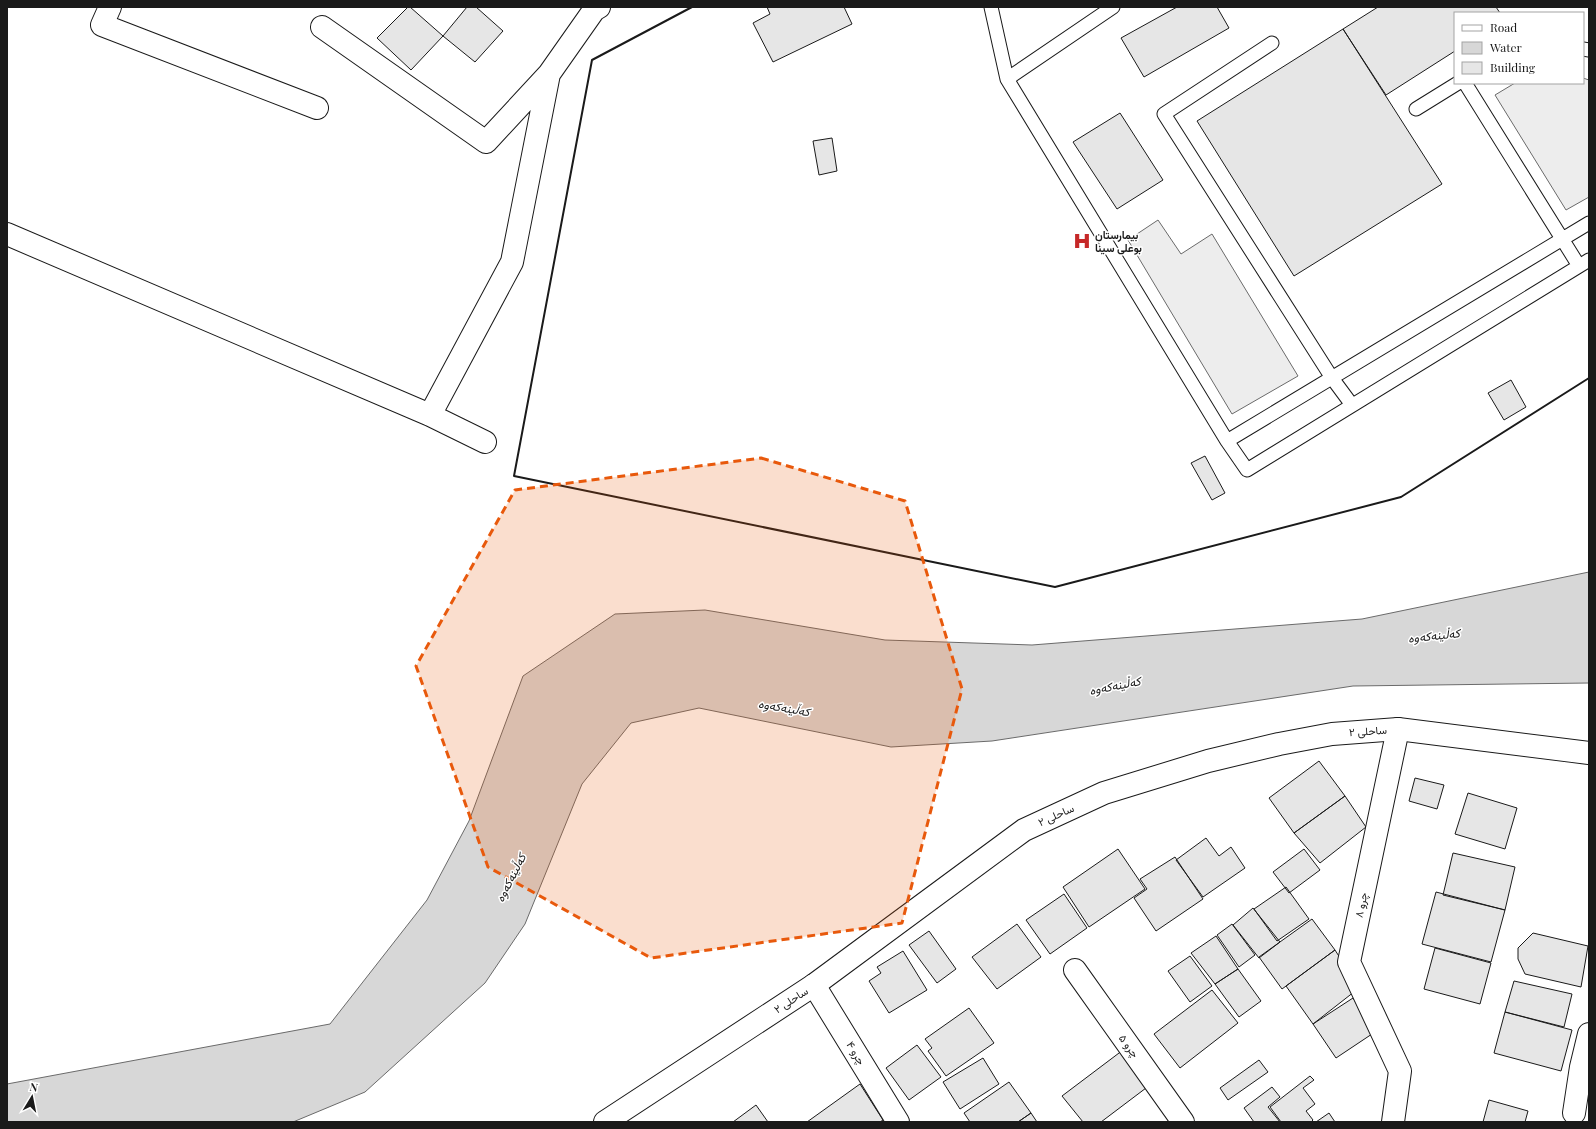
<svg xmlns="http://www.w3.org/2000/svg" width="1596" height="1129" viewBox="0 0 1596 1129" font-family="'Playfair Display',Vazirmatn,serif">
  <style>
    .built { fill: #ededed; stroke: #6a6a6a }
    .water { fill: #d7d7d7; stroke: #6a6a6a }
    .building { fill: #e6e6e6; stroke: #1a1a1a }
    .lines { fill: none; stroke-linecap: round; stroke-linejoin: round }
    .service-casing { stroke: #1a1a1a; stroke-width: 15 }
    .minor-casing { stroke: #1a1a1a; stroke-width: 24 }
    .tertiary-casing { stroke: #1a1a1a; stroke-width: 24 }
    .service { stroke: #fff; stroke-width: 13 }
    .minor { stroke: #fff; stroke-width: 22 }
    .tertiary { stroke: #fff; stroke-width: 22 }
    .wall { stroke: #1a1a1a; stroke-width: 2 }
    .marked { fill: #e8590c; fill-opacity: 0.2; stroke: #e8590c; stroke-width: 3; stroke-dasharray: 8 5; stroke-linejoin: round }
    .labels { text-anchor: middle; stroke-width: 3; stroke-linejoin: round; paint-order: stroke }
    .poi-label { font-size: 11px; font-weight: bold; fill: #1a1a1a; stroke: #fff; text-anchor: start }
    .street-label { font-size: 11px; fill: #1a1a1a; stroke: #fff }
    .water-label { font-size: 12px; font-style: italic; fill: #1a1a1a; stroke: #fff }
  </style>
  <rect width="100%" height="100%" fill="#fff"/>
  <path class="built" d="M 1583,78 L 1589,80 L 1589,197 L 1566,210 L 1495,95 L 1515,83 L 1583,83 Z
    M 1158,220 L 1181,254 L 1212,234 L 1298,376 L 1232,414 L 1128,240 Z"/>
  <path class="water" d="M 1589,572 L 1589,683 L 1353,686 L 992,741 L 891,747 L 699,708 L 631,723 L 582,784 L 525,924 L 485,983 L 365,1092 L 293,1122 L 7,1122 L 7,1084 L 330,1024 L 427,900 L 469,821 L 523,676 L 615,614 L 705,610 L 885,640 L 1032,645 L 1362,619 Z"/>
  <path class="building" d="M 408,7 L 410,7 L 443,36 L 411,70 L 377,38 Z
    M 467,7 L 476,7 L 503,31 L 475,62 L 443,36 Z
    M 767,7 L 844,7 L 852,24 L 773,62 L 753,23 L 770,14 Z
    M 1177,7 L 1217,7 L 1229,28 L 1144,77 L 1121,38 Z
    M 1378,7 L 1496,7 L 1500,13 L 1455,13 L 1455,51 L 1386,95 L 1343,29 Z
    M 1343,29 L 1442,184 L 1294,276 L 1197,121 Z
    M 1120,113 L 1163,180 L 1117,209 L 1073,142 Z
    M 832,138 L 837,171 L 819,175 L 813,141 Z
    M 1511,380 L 1526,407 L 1504,420 L 1488,393 Z
    M 1205,456 L 1225,493 L 1212,500 L 1191,463 Z
    M 1319,761 L 1345,796 L 1294,833 L 1269,798 Z
    M 1415,778 L 1444,785 L 1437,809 L 1409,801 Z
    M 1468,793 L 1517,808 L 1505,849 L 1455,834 Z
    M 1345,796 L 1366,827 L 1320,863 L 1294,833 Z
    M 1206,838 L 1219,856 L 1231,847 L 1245,868 L 1203,897 L 1176,860 Z
    M 1118,849 L 1145,889 L 1089,927 L 1063,887 Z
    M 1304,849 L 1320,870 L 1289,893 L 1273,872 Z
    M 1453,853 L 1515,867 L 1505,910 L 1443,895 Z
    M 1175,857 L 1203,899 L 1156,931 L 1134,898 L 1147,889 L 1140,879 Z
    M 1286,887 L 1309,919 L 1277,941 L 1254,909 Z
    M 1436,892 L 1505,910 L 1491,962 L 1422,944 Z
    M 1064,894 L 1087,928 L 1050,954 L 1026,920 Z
    M 1253,908 L 1280,942 L 1259,958 L 1233,925 Z
    M 1312,919 L 1335,950 L 1282,989 L 1259,957 Z
    M 1017,924 L 1041,957 L 997,989 L 972,957 Z
    M 1232,924 L 1255,955 L 1239,967 L 1217,935 Z
    M 929,931 L 956,969 L 937,983 L 909,945 Z
    M 1533,933 L 1588,946 L 1581,987 L 1525,974 L 1518,959 L 1518,948 Z
    M 1216,936 L 1238,969 L 1215,984 L 1191,953 Z
    M 1435,948 L 1491,963 L 1480,1004 L 1424,989 Z
    M 1335,950 L 1359,988 L 1313,1024 L 1286,986 Z
    M 903,951 L 927,990 L 889,1013 L 869,981 L 881,973 L 877,967 Z
    M 1190,956 L 1212,986 L 1190,1002 L 1168,971 Z
    M 1238,969 L 1261,1001 L 1239,1017 L 1215,984 Z
    M 1514,981 L 1572,994 L 1564,1027 L 1505,1012 Z
    M 1212,990 L 1238,1023 L 1180,1068 L 1154,1034 Z
    M 1353,998 L 1375,1032 L 1336,1058 L 1313,1024 Z
    M 969,1008 L 994,1043 L 946,1076 L 928,1051 L 932,1048 L 925,1039 Z
    M 1505,1012 L 1572,1030 L 1561,1071 L 1494,1053 Z
    M 917,1045 L 941,1077 L 909,1100 L 886,1068 Z
    M 1123,1050 L 1150,1085 L 1101,1122 L 1083,1122 L 1062,1096 Z
    M 983,1058 L 999,1084 L 960,1109 L 943,1082 Z
    M 1259,1060 L 1268,1072 L 1228,1100 L 1220,1088 Z
    M 1310,1076 L 1314,1080 L 1303,1088 L 1315,1104 L 1306,1111 L 1313,1120 L 1311,1122 L 1281,1122 L 1270,1107 Z
    M 1009,1082 L 1031,1113 L 1018,1122 L 970,1122 L 964,1113 Z
    M 860,1084 L 883,1120 L 880,1122 L 807,1122 Z
    M 1272,1087 L 1280,1097 L 1268,1107 L 1280,1122 L 1254,1122 L 1244,1108 Z
    M 1489,1100 L 1528,1111 L 1525,1122 L 1483,1122 Z
    M 756,1105 L 768,1122 L 733,1122 Z
    M 1031,1113 L 1037,1122 L 1018,1122 Z
    M 1329,1113 L 1335,1122 L 1316,1122 Z"/>
  <g class="lines">
    <g class="service-casing">
      <path id="service" d="M 991,7 L 1007,79 L 1227,441 L 1247,470 L 1589,260
        M 1272,43 L 1164,114 L 1332,378 L 1352,405
        M 1583,49 L 1589,50
        M 1007,79 L 1113,7
        M 1465,83 L 1579,266
        M 1416,109 L 1458,83
        M 1227,441 L 1589,223"/>
    </g>
    <g class="minor-casing">
      <path id="minor" d="M 110,7 L 102,25 L 317,108
        M 322,27 L 486,142 L 549,74 L 594,10 L 599,7
        M 7,234 L 430,415 L 485,442
        M 430,415 L 512,262 L 549,74
        M 1075,970 L 1183,1122
        M 814,985 L 898,1122
        M 1574,1113 L 1581,1067 L 1589,1034
        M 1393,1122 L 1400,1071 L 1349,962 L 1398,729"/>
    </g>
    <g class="tertiary-casing">
      <path id="tertiary" d="M 605,1122 L 814,985 L 1024,830 L 1104,793 L 1208,761 L 1279,744 L 1332,734 L 1398,729 L 1589,753"/>
    </g>
    <use href="#service" class="service"/>
    <use href="#minor" class="minor"/>
    <use href="#tertiary" class="tertiary"/>
    <path class="wall" d="M 692,7 L 592,60 L 514,476 L 1055,587 L 1401,497 L 1589,378"/>
  </g>
  <path class="marked" d="M 761,458 L 905,501 L 962,689 L 902,923 L 651,958 L 488,867 L 416,666 L 515,490 Z"/>
  <defs>
    <g id="hospital-bare" transform="scale(1.38)"><path d="M-5-5h3v3.5h4V-5h3V5h-3V1.5h-4V5h-3Z" fill="#c62828" stroke="#fff" stroke-width="2.5" paint-order="stroke"/></g>
  </defs>
  <g fill-rule="evenodd">
    <use href="#hospital-bare" x="1082" y="241"/>
  </g>
  <g class="labels">
    <g class="poi-label">
      <text x="1095" y="239">بیمارستان<tspan x="1095" dy="13">بوعلی سینا</tspan></text>
    </g>
    <g class="street-label">
      <text transform="translate(1368 731) rotate(-4)" y="4">ساحلی ۲</text>
      <text transform="translate(1056 815) rotate(-24)" y="4">ساحلی ۲</text>
      <text transform="translate(1361 905) rotate(-78)" y="4">چرو ۸</text>
      <text transform="translate(791 1000) rotate(-33)" y="4">ساحلی ۲</text>
      <text transform="translate(1129 1046) rotate(54)" y="4">چرو ۵</text>
      <text transform="translate(856 1053) rotate(59)" y="4">چرو ۴</text>
    </g>
    <g class="water-label">
      <text transform="translate(1434 636) rotate(-6)" y="4">کەڵینەکەوە</text>
      <text transform="translate(1115 686) rotate(-11)" y="4">کەڵینەکەوە</text>
      <text transform="translate(784 708) rotate(10)" y="4">کەڵینەکەوە</text>
      <text transform="translate(511 878) rotate(-63)" y="4">کەڵینەکەوە</text>
    </g>
  </g>
  <rect width="1596" height="1129" fill="none" stroke="#1a1a1a" stroke-width="16"/>
  <rect x="1454" y="12" width="130" height="72" fill="#ffffff" stroke="#a3a3a3"/>
  <rect x="1462" y="25" width="20" height="6" fill="#ffffff" stroke="#a3a3a3"/>
  <text x="1490" y="32" font-size="12" fill="#1a1a1a">Road</text>
  <rect x="1462" y="42" width="20" height="12" fill="#d7d7d7" stroke="#a3a3a3"/>
  <text x="1490" y="52" font-size="12" fill="#1a1a1a">Water</text>
  <rect x="1462" y="62" width="20" height="12" fill="#e6e6e6" stroke="#a3a3a3"/>
  <text x="1490" y="72" font-size="12" fill="#1a1a1a">Building</text>
  <g transform="translate(32 1097) rotate(10)" stroke="#ffffff" stroke-width="3" paint-order="stroke">
  <path d="M0-3L7 15L0 10L-7 15Z" fill="#1a1a1a"/>
  <text y="-6" font-size="11" font-weight="bold" text-anchor="middle" fill="#1a1a1a">N</text>
  </g>
</svg>
